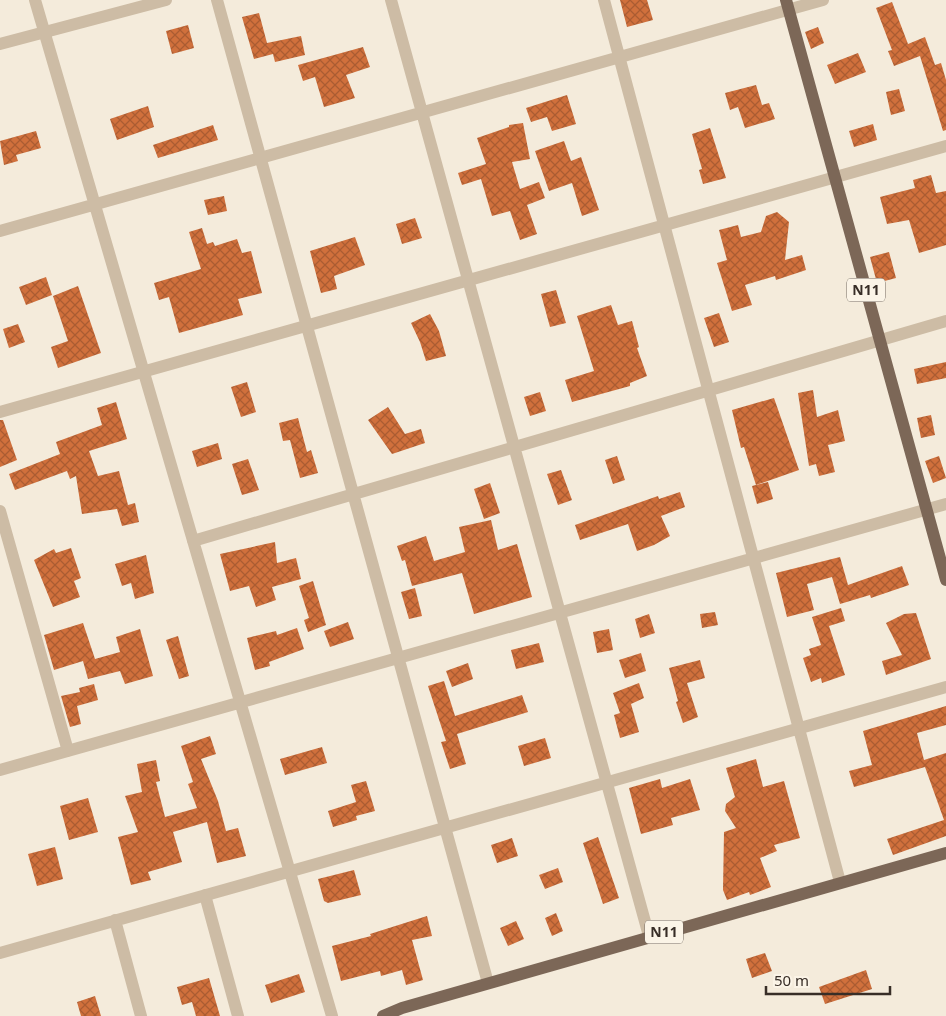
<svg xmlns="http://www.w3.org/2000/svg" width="946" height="1016" viewBox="0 0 946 1016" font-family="'Noto Sans',sans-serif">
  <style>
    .building { fill: url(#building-cross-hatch) }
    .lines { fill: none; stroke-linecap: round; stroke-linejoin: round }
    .minor { stroke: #cdbca5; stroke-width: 12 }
    .primary { stroke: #7c6757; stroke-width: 12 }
    .labels { text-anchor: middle; stroke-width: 4; stroke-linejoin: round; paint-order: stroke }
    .shield { fill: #fbf4e7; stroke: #726961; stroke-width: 1 }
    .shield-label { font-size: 14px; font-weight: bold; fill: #382e27 }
  </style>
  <defs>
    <pattern id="building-cross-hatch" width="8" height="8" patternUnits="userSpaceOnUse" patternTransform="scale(1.25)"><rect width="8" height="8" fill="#d0703c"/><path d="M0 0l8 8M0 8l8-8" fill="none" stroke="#aa5c32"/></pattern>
  </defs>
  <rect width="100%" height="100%" fill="#f4ebdb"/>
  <path class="building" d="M 620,0 L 647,0 L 653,20 L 627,27 Z
    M 892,2 L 908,44 L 925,37 L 935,65 L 941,63 L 946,80 L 946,130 L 943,131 L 920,56 L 894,66 L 888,51 L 892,50 L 876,8 Z
    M 259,13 L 267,43 L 301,36 L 305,55 L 275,62 L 273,54 L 254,59 L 242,17 Z
    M 188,25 L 194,48 L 172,54 L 166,31 Z
    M 818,27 L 824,43 L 811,49 L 805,32 Z
    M 363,47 L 370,67 L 346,75 L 355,98 L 324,107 L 315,77 L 303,81 L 298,65 Z
    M 858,53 L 866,72 L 835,84 L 827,65 Z
    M 756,85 L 762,105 L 769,103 L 775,119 L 745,128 L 738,107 L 730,110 L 725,93 Z
    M 899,89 L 905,111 L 891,115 L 886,92 Z
    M 567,95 L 576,124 L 552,131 L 547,117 L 531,122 L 526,108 Z
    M 148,106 L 154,127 L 117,140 L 110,119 Z
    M 523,123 L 530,159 L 512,162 L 520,189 L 539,182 L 545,198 L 527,205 L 537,234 L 520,240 L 510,211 L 492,216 L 481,179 L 462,185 L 458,173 L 486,164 L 477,138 L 509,127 L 509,125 Z
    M 873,124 L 877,140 L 854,147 L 849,131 Z
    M 213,125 L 218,140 L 158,158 L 153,145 Z
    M 710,128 L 726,178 L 703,184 L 699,170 L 702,169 L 692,134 Z
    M 36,131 L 41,148 L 16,155 L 18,161 L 4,165 L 0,141 Z
    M 564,141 L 571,161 L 581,157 L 599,210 L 582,216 L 572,183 L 549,191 L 535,151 Z
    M 931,175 L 936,193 L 946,191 L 946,245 L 919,253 L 909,220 L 887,224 L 880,197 L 915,188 L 913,180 Z
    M 224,196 L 227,211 L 208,215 L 204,200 Z
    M 777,212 L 789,222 L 785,260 L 802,255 L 806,270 L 776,280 L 775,276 L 745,285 L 752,305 L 732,311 L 717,263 L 727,260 L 719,230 L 738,225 L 741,237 L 761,232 L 766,216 Z
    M 415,218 L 422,238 L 402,244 L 396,224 Z
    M 202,228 L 207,244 L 213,242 L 215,246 L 237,239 L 242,253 L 251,251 L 262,293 L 238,299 L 243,315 L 179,333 L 169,297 L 159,300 L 154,283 L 201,269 L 189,232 Z
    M 355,237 L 365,265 L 334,276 L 337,289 L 321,293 L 310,251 Z
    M 889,252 L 896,278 L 877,283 L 870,257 Z
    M 46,277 L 52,295 L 26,305 L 19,287 Z
    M 78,286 L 101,353 L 58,368 L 51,347 L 68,341 L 53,296 Z
    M 556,290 L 566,323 L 550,327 L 541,294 Z
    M 611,305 L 618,325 L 632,321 L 639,347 L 637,348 L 647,376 L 630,383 L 630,386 L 572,402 L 565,380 L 594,371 L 577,316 Z
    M 719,313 L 729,342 L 714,347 L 704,318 Z
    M 430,314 L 439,331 L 446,356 L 426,361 L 420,342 L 411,323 Z
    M 18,324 L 25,342 L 9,348 L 3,329 Z
    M 946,362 L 946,378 L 917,384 L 914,369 Z
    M 247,382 L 256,412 L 241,417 L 231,387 Z
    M 813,390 L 817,417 L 838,410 L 845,441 L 828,445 L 835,472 L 819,476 L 816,464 L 809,466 L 798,393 Z
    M 540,392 L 546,411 L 530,416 L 524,397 Z
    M 774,398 L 799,470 L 756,485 L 744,447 L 741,448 L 732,410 Z
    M 116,402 L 127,439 L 89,451 L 98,476 L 119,471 L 128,505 L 135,503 L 139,522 L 122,526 L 117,509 L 82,514 L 76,476 L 70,479 L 67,471 L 15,490 L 9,474 L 60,454 L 56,442 L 102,425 L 97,408 Z
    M 388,407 L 405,434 L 421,429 L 425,443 L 392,454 L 368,420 Z
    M 931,415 L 935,435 L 921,438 L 917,418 Z
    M 298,418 L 307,452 L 311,450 L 318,473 L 300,478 L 290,440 L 283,441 L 279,423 Z
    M 0,420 L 3,420 L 17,460 L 0,467 Z
    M 218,443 L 222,459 L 197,467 L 192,451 Z
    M 617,456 L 625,480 L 613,484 L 605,460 Z
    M 939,456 L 946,478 L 933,483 L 925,461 Z
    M 248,459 L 259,490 L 242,495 L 232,464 Z
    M 561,470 L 572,500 L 558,505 L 547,474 Z
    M 768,482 L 773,499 L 757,504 L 752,486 Z
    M 490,483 L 500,513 L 484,519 L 474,489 Z
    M 680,492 L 685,507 L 661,516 L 670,536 L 654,545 L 637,551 L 628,524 L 580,540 L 575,525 L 658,496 L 659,499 Z
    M 491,520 L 498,550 L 517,544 L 532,597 L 474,614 L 462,573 L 412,586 L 405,560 L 402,561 L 397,546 L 426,536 L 434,561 L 465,552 L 459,527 Z
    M 275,542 L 277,563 L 296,558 L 301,579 L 272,587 L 276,600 L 256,607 L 249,586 L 230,591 L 220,554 Z
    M 71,548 L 81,578 L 74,581 L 80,597 L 53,607 L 34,560 L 54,549 L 56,553 Z
    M 146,555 L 154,593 L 135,599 L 131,583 L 122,586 L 115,564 Z
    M 840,557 L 848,585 L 902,566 L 909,585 L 871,598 L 870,595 L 840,604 L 832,577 L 807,584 L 814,610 L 787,617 L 776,573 Z
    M 313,581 L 326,625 L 308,632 L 304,620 L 309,618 L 299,586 Z
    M 415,588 L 422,616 L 409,619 L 401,592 Z
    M 841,608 L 845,621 L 829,626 L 845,675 L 822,683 L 821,678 L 811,682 L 803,658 L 811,655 L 809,649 L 821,645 L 812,617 Z
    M 715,612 L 718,625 L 702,628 L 700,614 Z
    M 916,613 L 931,659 L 886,675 L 882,661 L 902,655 L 886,623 L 904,614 Z
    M 649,614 L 655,633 L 640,638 L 635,619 Z
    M 348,622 L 354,639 L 330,647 L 324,631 Z
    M 83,623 L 95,659 L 120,652 L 116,637 L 140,629 L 153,676 L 125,684 L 120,671 L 88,679 L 83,661 L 54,670 L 44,635 Z
    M 297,628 L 304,649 L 269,662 L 270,666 L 255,670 L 247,638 L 276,631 L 277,635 Z
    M 609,629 L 613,650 L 597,653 L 593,632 Z
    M 178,636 L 189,676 L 179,679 L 166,640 Z
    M 539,643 L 544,662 L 516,669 L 511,650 Z
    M 641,653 L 646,671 L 625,678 L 619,660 Z
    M 700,660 L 705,678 L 687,683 L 698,717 L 683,723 L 676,702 L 678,701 L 669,668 Z
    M 468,663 L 473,679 L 452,687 L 446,671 Z
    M 444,681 L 455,716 L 522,695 L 528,712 L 457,734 L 466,764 L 450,769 L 441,742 L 446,741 L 428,686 Z
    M 639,683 L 644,698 L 631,704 L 639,732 L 620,738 L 614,715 L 620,713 L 613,693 Z
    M 94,684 L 98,700 L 77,706 L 81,724 L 70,727 L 61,696 L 80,692 L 79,688 Z
    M 946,706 L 946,725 L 917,733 L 924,760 L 946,753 L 946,836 L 893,855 L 887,839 L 944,820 L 925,767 L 854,787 L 849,771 L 872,765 L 863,731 Z
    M 210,736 L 216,754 L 201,759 L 218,801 L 226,831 L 238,828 L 246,856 L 217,863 L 207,822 L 173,832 L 182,862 L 148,872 L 151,880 L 131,885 L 118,837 L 138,832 L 125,796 L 142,792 L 137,764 L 156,760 L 160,781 L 156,782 L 165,817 L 197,808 L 188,784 L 193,782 L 181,746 Z
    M 545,738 L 551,758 L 524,766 L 518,746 Z
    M 322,747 L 327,763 L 285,775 L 280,759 Z
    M 756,759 L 763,787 L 784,781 L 800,838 L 774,845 L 777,851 L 760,858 L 771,887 L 750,895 L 749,892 L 727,900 L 723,890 L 724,832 L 736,828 L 725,811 L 726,804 L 735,797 L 726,768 Z
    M 660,779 L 662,788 L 690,779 L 700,810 L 671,818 L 673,825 L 641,834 L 629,788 Z
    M 366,781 L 375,811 L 356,816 L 357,820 L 333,827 L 328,811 L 356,802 L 351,785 Z
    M 88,798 L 98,832 L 69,840 L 60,806 Z
    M 598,837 L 619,898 L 603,904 L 583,843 Z
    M 512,838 L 518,856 L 497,863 L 491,845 Z
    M 55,847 L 63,879 L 37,886 L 28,854 Z
    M 558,868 L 563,882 L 545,889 L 539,875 Z
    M 354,870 L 361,895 L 328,903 L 324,901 L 318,879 Z
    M 556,913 L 563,931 L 552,936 L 545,918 Z
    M 427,916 L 432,936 L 412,940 L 423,980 L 406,985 L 402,970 L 381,976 L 380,971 L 341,981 L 332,946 L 371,936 L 370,934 Z
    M 516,921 L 524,939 L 508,946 L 500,928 Z
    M 765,953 L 772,971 L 752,978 L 746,959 Z
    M 866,970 L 872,989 L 825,1004 L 819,987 Z
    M 299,974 L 305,992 L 271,1003 L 265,985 Z
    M 209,978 L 220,1016 L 196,1016 L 192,1002 L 182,1005 L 177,987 Z
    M 95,996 L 101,1016 L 81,1016 L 77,1002 Z"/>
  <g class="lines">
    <path class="minor" d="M 35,0 L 332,1016
      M 217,0 L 488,983
      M 391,0 L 649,936
      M 604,0 L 840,882
      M 0,44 L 166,0
      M 0,231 L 823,0
      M 0,412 L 946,146
      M 0,511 L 68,751
      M 193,541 L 946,321
      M 0,770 L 946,504
      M 205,895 L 238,1016
      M 115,920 L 141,1016
      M 0,953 L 946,687"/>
    <path class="primary" d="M 786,0 L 946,580
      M 383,1016 L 402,1008 L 946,853"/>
  </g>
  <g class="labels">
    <g class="shield">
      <rect x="847" y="278.5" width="38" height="23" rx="4"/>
      <rect x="645" y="920.5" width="38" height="23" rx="4"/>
    </g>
    <g class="shield-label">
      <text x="866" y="295">N11</text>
      <text x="664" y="937">N11</text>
    </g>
  </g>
  <path d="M766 986v8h124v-8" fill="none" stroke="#382e27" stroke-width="2.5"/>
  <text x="774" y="986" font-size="15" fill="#382e27" stroke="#fbf4e7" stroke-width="4" paint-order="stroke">50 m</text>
</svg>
